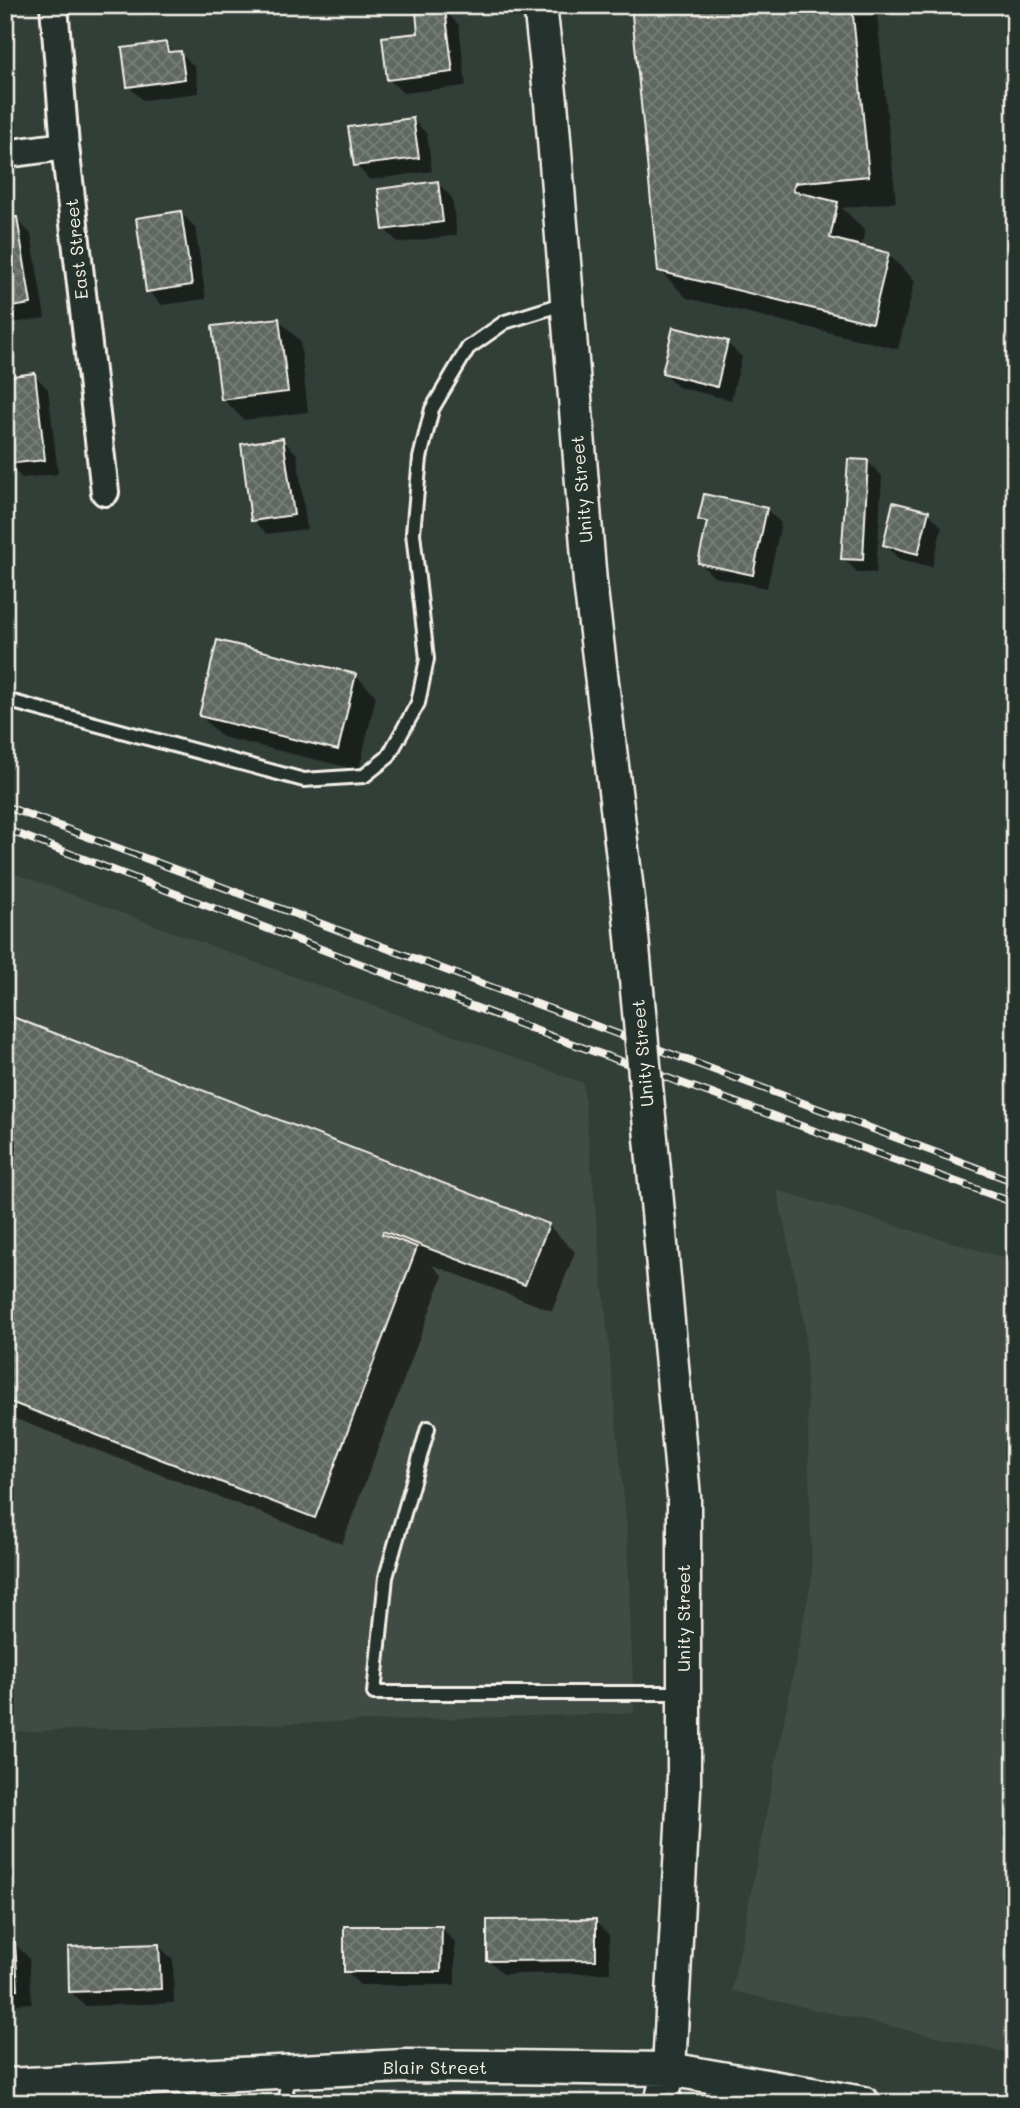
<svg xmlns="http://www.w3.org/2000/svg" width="1020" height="2108" viewBox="0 0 1020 2108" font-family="Mali,sans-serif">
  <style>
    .built { fill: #404b44 }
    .shadow { fill: #0007 }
    .building { fill: url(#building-cross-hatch); stroke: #f4f1e8; stroke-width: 2 }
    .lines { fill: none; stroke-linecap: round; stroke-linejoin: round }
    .service-casing { stroke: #f4f1e8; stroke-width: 18 }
    .minor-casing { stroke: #f4f1e8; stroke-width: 32 }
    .tertiary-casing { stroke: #f4f1e8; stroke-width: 37 }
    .service { stroke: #26332d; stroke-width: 12 }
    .minor { stroke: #26332d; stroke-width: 26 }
    .tertiary { stroke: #26332d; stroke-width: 32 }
    .rail-casing { stroke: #f4f1e8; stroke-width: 8 }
    .rail { stroke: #26332d; stroke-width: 5; stroke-dasharray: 16; stroke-linecap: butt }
    .tertiary-bridge-casing { stroke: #f4f1e8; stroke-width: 37; stroke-linecap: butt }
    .tertiary-bridge { stroke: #26332d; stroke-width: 32 }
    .labels { text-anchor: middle; stroke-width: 6; stroke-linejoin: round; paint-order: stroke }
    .street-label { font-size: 18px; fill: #f4f1e8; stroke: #26332d }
  </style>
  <defs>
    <pattern id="building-cross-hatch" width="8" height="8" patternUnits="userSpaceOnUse" patternTransform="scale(1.75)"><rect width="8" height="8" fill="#5f6861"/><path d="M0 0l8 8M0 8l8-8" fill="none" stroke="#777e78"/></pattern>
  </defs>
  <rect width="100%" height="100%" fill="#323e38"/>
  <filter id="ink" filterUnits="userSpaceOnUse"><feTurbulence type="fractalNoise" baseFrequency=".0143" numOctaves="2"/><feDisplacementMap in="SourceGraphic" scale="14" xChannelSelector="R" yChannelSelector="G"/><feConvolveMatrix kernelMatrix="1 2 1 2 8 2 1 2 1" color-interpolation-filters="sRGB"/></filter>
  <g filter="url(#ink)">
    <path class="built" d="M 5,870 L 583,1083 L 627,1529 L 634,1713 L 5,1732 Z
      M 777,1190 L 1015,1261 L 1015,2054 L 732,1991 L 812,1576 L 805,1325 Z"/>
    <path class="shadow" d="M 633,5 L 876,5 L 896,202 L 842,208 L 865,230 L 861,248 L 888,254 L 915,281 L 898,349 L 687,298 L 660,271 Z
      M 445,11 L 459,25 L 466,86 L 403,93 L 389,79 L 420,34 Z
      M 166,44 L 175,53 L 181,53 L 195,67 L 199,93 L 143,100 L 128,86 Z
      M 413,120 L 427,134 L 432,171 L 370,180 L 356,165 Z
      M 438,183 L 452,198 L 457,235 L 399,243 L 384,229 Z
      M 181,213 L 195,227 L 206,299 L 162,305 L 148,291 Z
      M 16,219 L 31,234 L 45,318 L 6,324 L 5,221 Z
      M 279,320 L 300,341 L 308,412 L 244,420 L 223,399 Z
      M 727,343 L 742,357 L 731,400 L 678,387 L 664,373 Z
      M 34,375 L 48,389 L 58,474 L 22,478 L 8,464 L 5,441 L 5,379 Z
      M 283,440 L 297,454 L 307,529 L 267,534 L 253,520 Z
      M 868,462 L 882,476 L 876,573 L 857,572 L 843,558 Z
      M 766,509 L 781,523 L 767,588 L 714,577 L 700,563 L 708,527 L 700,520 Z
      M 928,512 L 942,527 L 932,567 L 899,559 L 885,545 Z
      M 355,675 L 376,696 L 359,770 L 222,737 L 201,716 Z
      M 5,1016 L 548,1225 L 575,1252 L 552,1311 L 432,1265 L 443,1276 L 342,1544 L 5,1415 Z
      M 595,1921 L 609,1935 L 610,1973 L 503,1974 L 489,1960 Z
      M 441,1928 L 455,1942 L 455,1985 L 360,1985 L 346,1971 Z
      M 5,1944 L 15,1944 L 29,1958 L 32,2003 L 5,2005 Z
      M 159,1946 L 173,1960 L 174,2003 L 85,2006 L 71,1992 Z"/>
    <path class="building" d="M 631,5 L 852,5 L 869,176 L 795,183 L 793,191 L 838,202 L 830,238 L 889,253 L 872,323 L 658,271 Z
      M 445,9 L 453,72 L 387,80 L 382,37 L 418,33 L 416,12 Z
      M 166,42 L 168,52 L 181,51 L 185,79 L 127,87 L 122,48 Z
      M 413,118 L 419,158 L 354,166 L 348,127 Z
      M 438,181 L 443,222 L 383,230 L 378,189 Z
      M 181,211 L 192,285 L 146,292 L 136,218 Z
      M 17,217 L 31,304 L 5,308 L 5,219 Z
      M 279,318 L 288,392 L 221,400 L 212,326 Z
      M 673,327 L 728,341 L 717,387 L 662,373 Z
      M 35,373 L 45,460 L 6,464 L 5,377 Z
      M 283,438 L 294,515 L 251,521 L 241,444 Z
      M 848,459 L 868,460 L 863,560 L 841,559 Z
      M 704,494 L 767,508 L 753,575 L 698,563 L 707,522 L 698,520 Z
      M 893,502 L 929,511 L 918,554 L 883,545 Z
      M 217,640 L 356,674 L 338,750 L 199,716 Z
      M 5,1014 L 549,1224 L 525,1285 L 383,1231 L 382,1234 L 417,1247 L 315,1518 L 5,1400 Z
      M 596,1919 L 596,1960 L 487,1961 L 487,1920 Z
      M 344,1926 L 442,1926 L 441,1972 L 344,1972 Z
      M 15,1942 L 18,1989 L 5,1990 L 5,1943 Z
      M 159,1944 L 161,1989 L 69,1992 L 68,1947 Z"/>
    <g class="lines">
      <g class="service-casing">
        <path id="service" d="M 13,702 L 304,780 L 364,776 L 388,757 L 418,703 L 427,659 L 413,533 L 420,458 L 432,409 L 468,348 L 505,322 L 566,303
          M 428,1428 L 386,1577 L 374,1693 L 684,1693
          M 285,2072 L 287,2103"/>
      </g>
      <g class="minor-casing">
        <path id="minor" d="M 54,5 L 65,146 L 105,492
          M 5,154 L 65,146"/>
      </g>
      <g class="tertiary-casing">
        <path id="tertiary" d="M 540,5 L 551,102 L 590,582 L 630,916
          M 659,1223 L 684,1497 L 684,1790 L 677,1921 L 669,2069 L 661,2103
          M 5,2085 L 406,2066 L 669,2069 L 863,2103"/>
      </g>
      <use href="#service" class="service"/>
      <use href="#minor" class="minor"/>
      <use href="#tertiary" class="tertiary"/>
      <g class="rail-casing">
        <path id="rail" d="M 5,806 L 1015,1182
          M 5,829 L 548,1035 L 1015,1203"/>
      </g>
      <use href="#rail" class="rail"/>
      <g class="tertiary-bridge-casing">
        <path id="tertiary-bridge" d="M 630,916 L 659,1223"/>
      </g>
      <use href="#tertiary-bridge" class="tertiary-bridge"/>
    </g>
  </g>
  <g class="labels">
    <g class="street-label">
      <text transform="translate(77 249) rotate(-96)" y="6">East Street</text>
      <text transform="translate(582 489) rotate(-95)" y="6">Unity Street</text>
      <text transform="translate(643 1053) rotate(-95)" y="6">Unity Street</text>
      <text transform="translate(684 1618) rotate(-90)" y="6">Unity Street</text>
      <text x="435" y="2074">Blair Street</text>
    </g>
  </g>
  <rect width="1020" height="2108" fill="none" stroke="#26332d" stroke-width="28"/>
  <rect x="14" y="14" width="992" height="2080" fill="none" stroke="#f4f1e8" stroke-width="2.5" filter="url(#ink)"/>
</svg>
